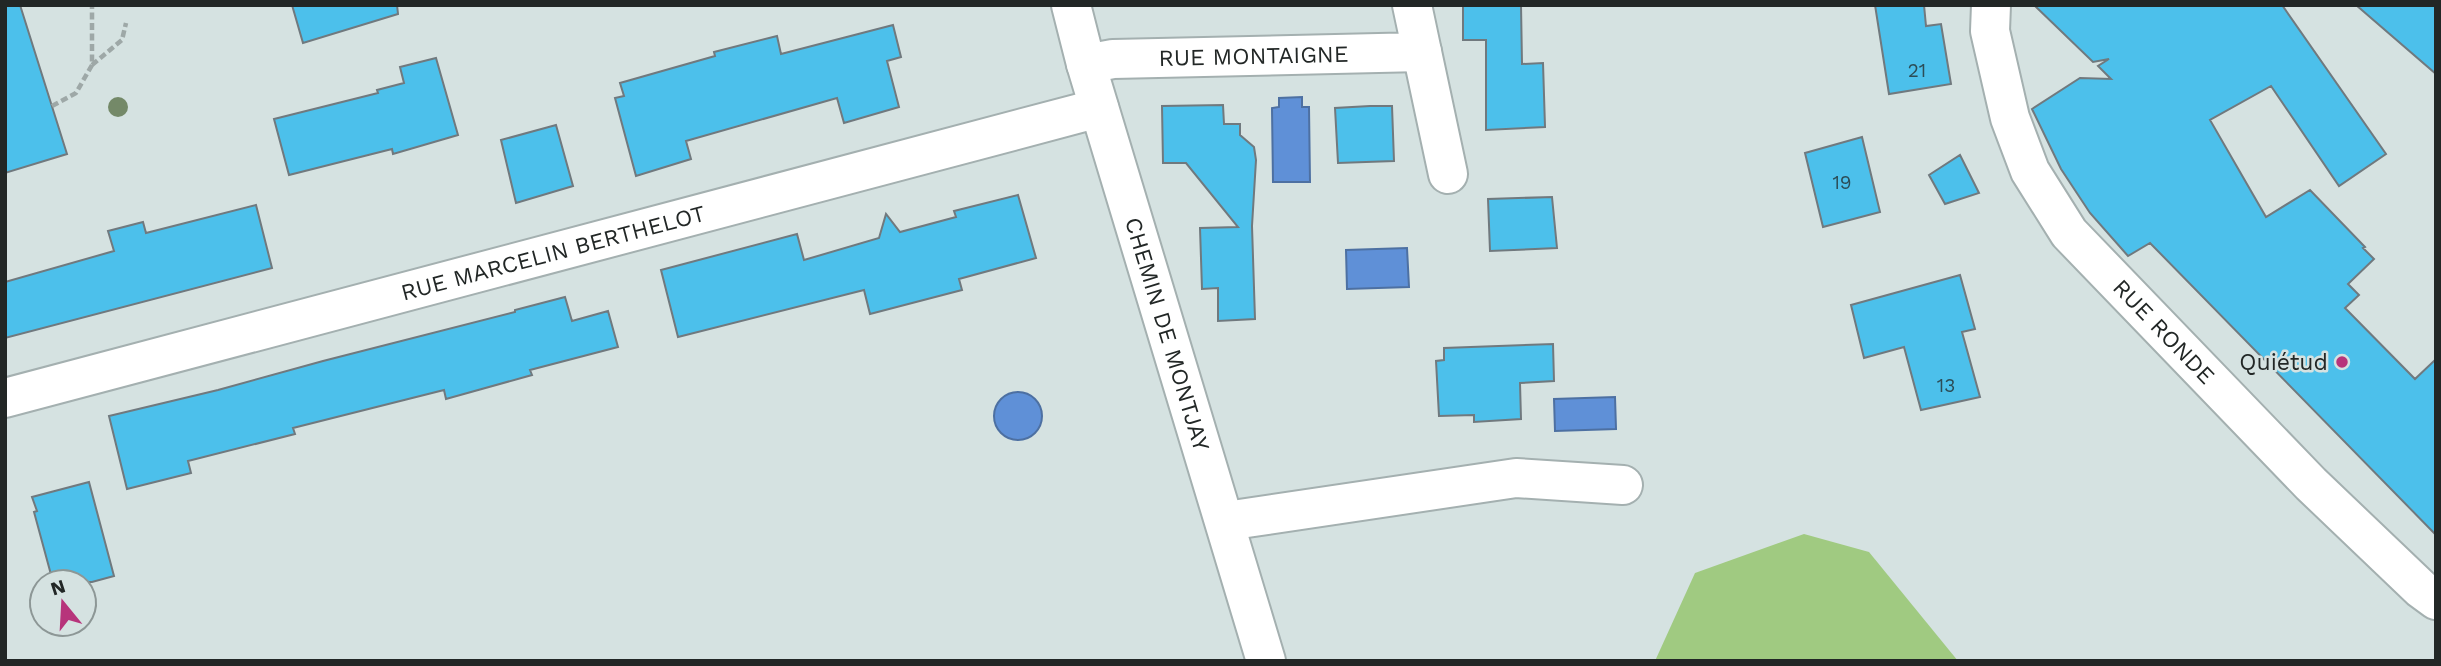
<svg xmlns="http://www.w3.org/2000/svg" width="2441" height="666" viewBox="0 0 2441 666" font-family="'Work Sans',sans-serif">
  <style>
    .green { fill: #a0ca81 }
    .water { fill: #5f90d7; stroke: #4d70a2; stroke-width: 2 }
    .building { fill: #4cc0eb; stroke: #70797e; stroke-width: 2 }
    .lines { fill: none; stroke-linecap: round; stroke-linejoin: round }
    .minor-casing { stroke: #a4b0b0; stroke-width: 42 }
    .path { stroke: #9ea8a7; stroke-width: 4.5; stroke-dasharray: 7 3.5; stroke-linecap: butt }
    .minor { stroke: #fff; stroke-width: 38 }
    .tree { fill: #748968 }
    .poi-dot { fill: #b7347b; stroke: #d5e2e1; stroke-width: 2.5 }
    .labels { text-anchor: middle; stroke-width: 5; stroke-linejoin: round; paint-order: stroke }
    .number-label { font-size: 19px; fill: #2c4d57 }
    .street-label { font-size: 23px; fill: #222726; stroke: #d5e2e1 }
    .poi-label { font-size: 23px; fill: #222726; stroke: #d5e2e1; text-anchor: end }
  </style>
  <rect width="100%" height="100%" fill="#d5e2e1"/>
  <path class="green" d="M 1804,534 L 1869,552 L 1958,661 L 1655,661 L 1695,573 Z"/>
  <path class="water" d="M 1302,97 L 1302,107 L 1309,107 L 1310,182 L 1273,182 L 1272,108 L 1279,107 L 1279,98 Z
    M 1407,248 L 1409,287 L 1347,289 L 1346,250 Z
    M994 416a24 24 0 1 1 48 0a24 24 0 1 1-48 0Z
    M 1615,397 L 1616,429 L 1555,431 L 1554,399 Z"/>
  <path class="building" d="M 5,5 L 20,5 L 67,154 L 5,173 Z
    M 292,5 L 397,5 L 398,14 L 303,43 Z
    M 1463,5 L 1521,5 L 1522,64 L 1543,63 L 1545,127 L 1486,130 L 1486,40 L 1463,40 Z
    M 1875,5 L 1924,5 L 1926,26 L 1941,24 L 1951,84 L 1889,94 Z
    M 2034,5 L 2282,5 L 2386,154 L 2339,186 L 2271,86 L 2210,120 L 2266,217 L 2310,190 L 2365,247 L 2363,248 L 2374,259 L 2348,284 L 2359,295 L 2345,308 L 2415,379 L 2436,359 L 2436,535 L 2150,243 L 2128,256 L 2090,213 L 2061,169 L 2032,109 L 2080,78 L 2111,79 L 2098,66 L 2109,59 L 2093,62 Z
    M 2356,5 L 2436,5 L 2436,74 Z
    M 893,25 L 901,57 L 887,61 L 899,107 L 844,123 L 837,98 L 686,141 L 691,159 L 636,176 L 615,98 L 624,96 L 620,83 L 715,56 L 714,52 L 777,36 L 781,54 Z
    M 436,58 L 458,135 L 393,154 L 392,149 L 289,175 L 274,119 L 378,93 L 377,90 L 404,83 L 400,67 Z
    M 1223,105 L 1224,124 L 1240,124 L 1240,135 L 1254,147 L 1256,160 L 1252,226 L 1255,319 L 1218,321 L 1218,288 L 1202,289 L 1200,228 L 1238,227 L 1186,163 L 1163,163 L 1162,106 Z
    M 1370,106 L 1392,106 L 1394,161 L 1338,163 L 1335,108 Z
    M 556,125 L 573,186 L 516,203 L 501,140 Z
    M 1862,137 L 1880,212 L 1823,227 L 1805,153 Z
    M 1960,155 L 1979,193 L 1945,204 L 1929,175 Z
    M 1018,195 L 1036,258 L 959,279 L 962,290 L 870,314 L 864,290 L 678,337 L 661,270 L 797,234 L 804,260 L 879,238 L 886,214 L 900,232 L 956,217 L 954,211 Z
    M 1552,197 L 1557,248 L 1490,251 L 1488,199 Z
    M 256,205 L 272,268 L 5,338 L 5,282 L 114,251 L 108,231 L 143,222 L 146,233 Z
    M 1960,275 L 1975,329 L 1962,332 L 1980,397 L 1921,410 L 1904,347 L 1864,358 L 1851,305 Z
    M 565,297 L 572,321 L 608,311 L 618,347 L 530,370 L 532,375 L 446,399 L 444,390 L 293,428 L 295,434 L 188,461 L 191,473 L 127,489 L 109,416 L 218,390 L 323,361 L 515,312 L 515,310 Z
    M 1553,344 L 1554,381 L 1520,383 L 1521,419 L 1474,422 L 1474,415 L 1439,416 L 1436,361 L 1444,360 L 1444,348 Z
    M 89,482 L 114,576 L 92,582 L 53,582 L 34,512 L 37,511 L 32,497 Z"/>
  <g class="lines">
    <g class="minor-casing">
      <g id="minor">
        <path id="s1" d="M 1071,5 L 1086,64 L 1266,661"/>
        <path id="s2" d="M 1991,5 L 1990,31 L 2010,118 L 2030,171 L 2069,233 L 2311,484 L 2421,589 L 2436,600"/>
        <path d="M 1422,52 L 1448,174"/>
        <path id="s3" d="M 1086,64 L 1113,59 L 1422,52 L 1412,5"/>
        <path id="s4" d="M 5,398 L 1099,108"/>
        <path d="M 1226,521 L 1516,478 L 1623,485"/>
      </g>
    </g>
    <path class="path" d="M 92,65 L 122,40 L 126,23
      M 52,106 L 76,93 L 92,65 L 92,5"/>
    <use href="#minor" class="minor"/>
  </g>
  <circle class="tree" cx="118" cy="107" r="10"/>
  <circle class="poi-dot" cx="2342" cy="362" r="7"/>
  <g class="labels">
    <g class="number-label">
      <text x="1917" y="77">21</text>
      <text x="1842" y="189">19</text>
      <text x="1946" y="392">13</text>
    </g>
    <g class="street-label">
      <text dy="8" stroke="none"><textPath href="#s3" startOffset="168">RUE MONTAIGNE</textPath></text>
      <text dy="8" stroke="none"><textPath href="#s4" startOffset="567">RUE MARCELIN BERTHELOT</textPath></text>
      <text dy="8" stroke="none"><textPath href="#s2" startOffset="382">RUE RONDE</textPath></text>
      <text dy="8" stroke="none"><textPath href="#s1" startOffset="343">CHEMIN DE MONTJAY</textPath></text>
    </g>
    <g class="poi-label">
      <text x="2328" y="370">Quiétud</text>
    </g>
  </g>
  <rect width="2441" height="666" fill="none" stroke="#222726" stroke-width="14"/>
  <g transform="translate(63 603) rotate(342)"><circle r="33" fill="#d5e2e1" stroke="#8d9796" stroke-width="2"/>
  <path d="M0-5L12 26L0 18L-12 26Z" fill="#b7347b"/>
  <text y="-10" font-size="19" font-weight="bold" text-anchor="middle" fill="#222726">N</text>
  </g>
</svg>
